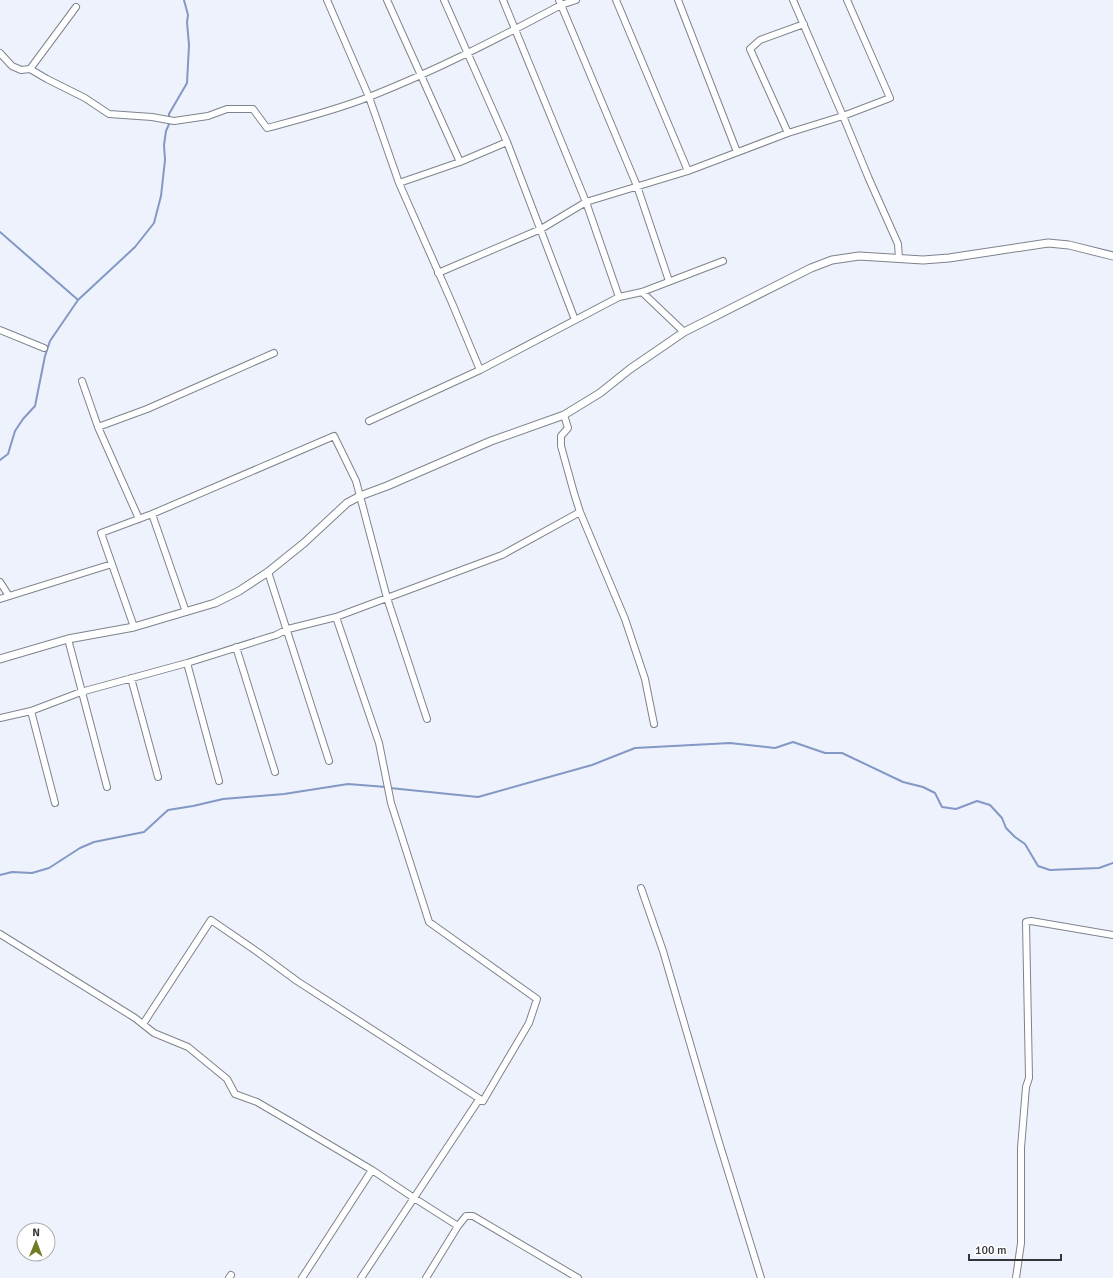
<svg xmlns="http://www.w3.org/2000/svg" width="1113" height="1278" viewBox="0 0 1113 1278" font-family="Signika,sans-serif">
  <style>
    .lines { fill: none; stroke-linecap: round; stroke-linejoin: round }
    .stream { stroke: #8398c5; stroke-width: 2 }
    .minor-casing { stroke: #7e838b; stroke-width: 8 }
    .tertiary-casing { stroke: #7e838b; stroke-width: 9 }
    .minor { stroke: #fff; stroke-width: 6 }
    .tertiary { stroke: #fff; stroke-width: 7 }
  </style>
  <rect width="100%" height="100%" fill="#eef2fc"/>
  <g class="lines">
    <path class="stream" d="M 169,118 L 169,114 L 187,83 L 189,45 L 187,22 L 188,15 L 184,0
      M 0,232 L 77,299
      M 0,460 L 8,454 L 15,431 L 23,419 L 35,406 L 45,356 L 50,341 L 78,300 L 135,247 L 154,223 L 161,196 L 165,160 L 164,145 L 166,131 L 170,122
      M 390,788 L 478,797 L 592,765 L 635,748 L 730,743 L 775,748 L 793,742 L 825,753 L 842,753 L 903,782 L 923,787 L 935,793 L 942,807 L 956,809 L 977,801 L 990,805 L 1002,818 L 1006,828 L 1015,837 L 1025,844 L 1038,866 L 1050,870 L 1099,868 L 1113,863
      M 0,875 L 12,872 L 32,873 L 49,868 L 80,848 L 94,842 L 144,832 L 168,810 L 193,806 L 223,799 L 284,794 L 348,784 L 386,787"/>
    <g class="minor-casing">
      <path id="minor" d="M 327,0 L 369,97 L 399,183 L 452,303 L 480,370
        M 387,0 L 460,162
        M 444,0 L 507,142 L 575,320
        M 503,0 L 586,202 L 619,297
        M 559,0 L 637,186 L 669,281
        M 616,0 L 688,171
        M 678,0 L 737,152
        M 793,0 L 843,116 L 869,179 L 898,244 L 899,258
        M 0,53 L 12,66 L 21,70 L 30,69 L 47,79 L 85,98 L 109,114 L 152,117 L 174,121 L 208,116 L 227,109 L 253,109 L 267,128 C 301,119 336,110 369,97 C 435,71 499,38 561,5 L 576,0
        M 30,69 L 76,7
        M 788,133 L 750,49 L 760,40 L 804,24
        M 399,183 L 460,162 L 507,142
        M 438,273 L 541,229 L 586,202 L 688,171 L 788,133 L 843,116 L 890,98 L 847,0
        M 642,292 L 684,332
        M 0,330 L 44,348
        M 82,381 L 98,427 L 139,519
        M 564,415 L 568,428 L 561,436 L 561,446 L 574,493 L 580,512 L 625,619 L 645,679 L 654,724
        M 369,421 L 480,370 L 619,297 L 642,292 L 723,261
        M 98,427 L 147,409 L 274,353
        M 152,514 L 186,612
        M 268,572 L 329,761
        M 0,582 L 9,596
        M 0,599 L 112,564
        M 336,617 L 379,743 L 391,803 L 429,922 L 537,999 L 529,1023 L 483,1101 L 478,1101 L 361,1278
        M 134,627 L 101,533 L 152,514 L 334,436 L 356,481 L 387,598 L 427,719
        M 68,639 L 107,787
        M 236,647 L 275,772
        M 187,663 L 219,781
        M 131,678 L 158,777
        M 31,711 L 55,803
        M 0,718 L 31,711 L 81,692 L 187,663 L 276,635 L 288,629 L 336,617 L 502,555 L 580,512
        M 641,888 L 663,951 L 718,1139 L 761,1278
        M 0,934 L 135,1018 L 154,1033 L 188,1047 L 227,1079 L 235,1094 L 257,1102 L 298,1126 L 372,1170 L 414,1198 L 458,1226 L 466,1216 L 473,1216 L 578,1278
        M 143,1024 L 211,920 L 259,953 L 297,981 L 483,1101
        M 229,1278 L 231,1275
        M 302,1278 L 372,1170
        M 426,1278 L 458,1226
        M 1016,1278 L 1021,1243 L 1021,1148 L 1026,1087 L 1029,1078 L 1026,922 L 1031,921 L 1113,935"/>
    </g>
    <g class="tertiary-casing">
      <path id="tertiary" d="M 0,659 L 68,639 L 134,627 L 215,603 L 239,591 L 268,572 L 304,543 L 347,503 L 360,496 L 387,486 L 491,441 L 564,415 L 600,393 L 630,369 L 684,332 L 811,268 L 832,260 L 859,256 L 923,260 L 949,258 L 1048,243 L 1069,245 L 1113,256"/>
    </g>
    <use href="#minor" class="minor"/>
    <use href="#tertiary" class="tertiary"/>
  </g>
  <g transform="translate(36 1242) rotate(1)"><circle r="19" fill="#ffffff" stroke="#adaeb0"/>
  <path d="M0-3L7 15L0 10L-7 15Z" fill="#717a25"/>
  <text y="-6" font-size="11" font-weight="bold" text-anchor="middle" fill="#333539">N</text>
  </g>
  <path d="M969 1254v6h92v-6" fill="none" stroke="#333539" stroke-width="2"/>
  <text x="975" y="1254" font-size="12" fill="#333539" stroke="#ffffff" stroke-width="3" paint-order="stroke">100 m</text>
</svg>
